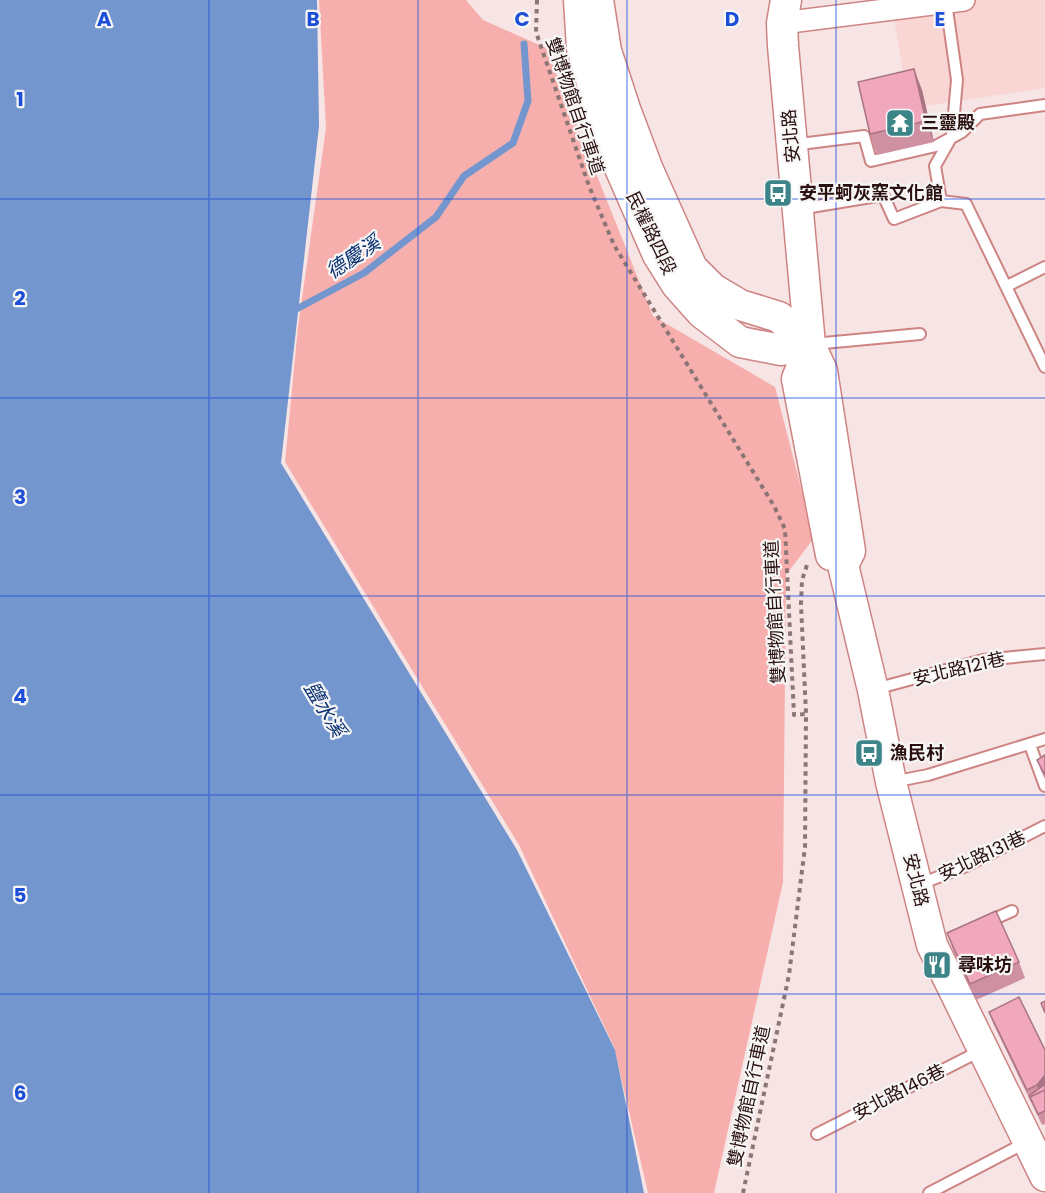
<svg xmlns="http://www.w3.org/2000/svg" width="1045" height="1193" viewBox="0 0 1045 1193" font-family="Poppins,'Noto Sans TC',sans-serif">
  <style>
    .built { fill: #f9d5d3 }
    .green { fill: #f6afad }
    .water { fill: #7496ce }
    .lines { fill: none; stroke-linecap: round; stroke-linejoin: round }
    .stream { stroke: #7496ce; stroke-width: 7 }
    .lane-casing { stroke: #ce8483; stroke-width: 14 }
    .street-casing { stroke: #ce8483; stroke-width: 24 }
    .secondary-casing { stroke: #ce8483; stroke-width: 33 }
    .path { stroke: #8b7575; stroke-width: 4; stroke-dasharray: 4.5 4.5; stroke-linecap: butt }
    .lane { stroke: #fff; stroke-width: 10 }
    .street { stroke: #fff; stroke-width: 21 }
    .secondary { stroke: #fff; stroke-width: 30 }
    .wall { fill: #cf90a2 }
    .shaded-wall { fill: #a97584 }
    .building { fill: #f1a7bc; stroke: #a97584; stroke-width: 1.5 }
    .grid { fill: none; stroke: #1d4ed8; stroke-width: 1.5; stroke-opacity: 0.55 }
    .labels { text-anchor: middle; stroke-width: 4.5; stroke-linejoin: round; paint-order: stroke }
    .street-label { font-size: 18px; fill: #2b1010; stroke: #f6f6f6 }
    .poi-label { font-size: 18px; font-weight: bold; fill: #2b1010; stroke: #f6f6f6; text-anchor: start }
    .water-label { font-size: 20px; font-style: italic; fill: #0b3274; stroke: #f6f6f6 }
    .grid-label { font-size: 20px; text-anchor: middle; font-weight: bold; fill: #1d4ed8; stroke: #f6f6f6; stroke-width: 4.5; stroke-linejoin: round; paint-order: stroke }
  </style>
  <rect width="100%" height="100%" fill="#f6e5e4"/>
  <path class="built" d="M 891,0 L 1045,0 L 1045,88 L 918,107 L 904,78 Z"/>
  <path class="green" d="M 319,0 L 466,0 L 483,20 L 546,48 L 653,316 L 775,387 L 814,538 L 786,575 L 783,882 L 714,1193 L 648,1193 L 614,1047 L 519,845 L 285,462 L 298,327 L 326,128 Z"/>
  <path class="water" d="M 0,0 L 317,0 L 319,126 L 281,463 L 517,850 L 615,1050 L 644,1193 L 0,1193 Z"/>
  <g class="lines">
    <path class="stream" d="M 291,312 L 364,273 L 436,217 L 464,176 L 513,143 L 528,101 L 524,44"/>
    <g class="lane-casing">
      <path id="lane" d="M 946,2 L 957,80 L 952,136 L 935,166 L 941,201 L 966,204 L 1045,367
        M 792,145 L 864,136 L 871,161 L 936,146 L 962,132 L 980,114 L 1045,105
        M 799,209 L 883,195 L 894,219 L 941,201
        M 1007,286 L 1045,267
        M 813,344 L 920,334
        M 875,689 L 983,660 L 1045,654
        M 1030,745 L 1045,786
        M 892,782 L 928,775 L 1045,739
        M 918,885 L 966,866 L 1045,826
        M 985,923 L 1012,911
        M 817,1134 L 982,1050
        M 929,1193 L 1027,1142"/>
    </g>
    <g class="street-casing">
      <path id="street" d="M 782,23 L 964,0"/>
    </g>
    <g class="secondary-casing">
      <path id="secondary" d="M 579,0 L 582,48 L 609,143 L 658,255 L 677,285 L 702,313 L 740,342 L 781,350 L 810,345
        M 598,0 L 606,51 L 625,109 L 648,170 L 692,268 L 713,289 L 740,305 L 779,317 L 810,345
        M 786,0 L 782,23 L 783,46 L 810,345 L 822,371 L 850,551 L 843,565 L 873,690 L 891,782 L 932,945 L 1045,1176
        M 810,345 L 797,379 L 831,555"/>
    </g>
    <path class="path" d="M 537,0 L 536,32 L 589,186 L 614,245 L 774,506 L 785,529 L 794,715 L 806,714
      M 743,1193 L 789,975 L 805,847 L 806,714 L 801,604 L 802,580 L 807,565"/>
    <use href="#lane" class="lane"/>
    <use href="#street" class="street"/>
    <use href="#secondary" class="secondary"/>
  </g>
  <path class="wall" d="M 922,90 L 934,142 L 877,155 L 870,134 Z
    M 1045,755 L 1045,779 L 1041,771 L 1037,760 Z
    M 947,933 L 1019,962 L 1025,978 L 976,1000 L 953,950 Z
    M 989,1012 L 1045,1050 L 1045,1124 L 1042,1125 L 993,1023 Z"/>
  <path class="shaded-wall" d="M 914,69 L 922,90 L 934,142 L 926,121 Z
    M 1045,1075 L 1045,1091 L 1041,1096 L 1037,1085 Z"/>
  <path class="building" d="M 914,69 L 926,121 L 870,134 L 858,82 Z
    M 1045,755 L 1045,775 L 1037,760 Z
    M 996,911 L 1019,962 L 970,984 L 947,933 Z
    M 1019,997 L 1045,1050 L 1045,1075 L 1037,1085 L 1027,1090 L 989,1012 Z
    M 1045,1001 L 1045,1013 L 1041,1003 Z
    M 1045,1084 L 1045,1090 L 1030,1097 L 1032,1102 L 1029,1096 Z
    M 1045,1090 L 1045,1111 L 1038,1114 L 1030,1097 Z"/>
  <path class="grid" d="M 209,0 L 209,1193M 418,0 L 418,1193M 627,0 L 627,1193M 836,0 L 836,1193M 0,199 L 1045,199M 0,398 L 1045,398M 0,596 L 1045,596M 0,795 L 1045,795M 0,994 L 1045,994"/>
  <defs>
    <g id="temple-square" transform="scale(1.5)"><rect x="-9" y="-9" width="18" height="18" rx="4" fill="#3c8488" stroke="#f6f6f6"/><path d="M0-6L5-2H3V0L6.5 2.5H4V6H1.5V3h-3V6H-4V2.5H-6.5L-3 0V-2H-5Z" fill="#fff"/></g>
    <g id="bus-square" transform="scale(1.5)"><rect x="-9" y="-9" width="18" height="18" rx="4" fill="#3c8488" stroke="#f6f6f6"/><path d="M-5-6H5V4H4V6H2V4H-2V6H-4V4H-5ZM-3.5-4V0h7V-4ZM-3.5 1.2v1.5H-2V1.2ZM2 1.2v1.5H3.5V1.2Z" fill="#fff"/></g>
    <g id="restaurant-square" transform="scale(1.5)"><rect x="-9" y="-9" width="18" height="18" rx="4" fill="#3c8488" stroke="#f6f6f6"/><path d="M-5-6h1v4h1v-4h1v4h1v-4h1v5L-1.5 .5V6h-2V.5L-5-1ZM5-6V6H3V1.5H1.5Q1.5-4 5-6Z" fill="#fff"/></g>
  </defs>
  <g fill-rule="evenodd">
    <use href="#temple-square" x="900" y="123"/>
    <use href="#bus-square" x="778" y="193"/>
    <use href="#bus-square" x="869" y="753"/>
    <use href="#restaurant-square" x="937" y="965"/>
  </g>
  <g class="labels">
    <g class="street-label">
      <text transform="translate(575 106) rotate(71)" y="6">雙博物館自行車道</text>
      <text transform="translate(791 136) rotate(-95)" y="6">安北路</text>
      <text transform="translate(651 233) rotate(64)" y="6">民權路四段</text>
      <text transform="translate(775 612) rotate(-93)" y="6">雙博物館自行車道</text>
      <text transform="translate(959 669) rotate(-13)" y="6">安北路121巷</text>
      <text transform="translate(982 856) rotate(-25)" y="6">安北路131巷</text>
      <text transform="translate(916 880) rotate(76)" y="6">安北路</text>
      <text transform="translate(899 1092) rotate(-27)" y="6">安北路146巷</text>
      <text transform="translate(749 1096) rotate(-78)" y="6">雙博物館自行車道</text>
    </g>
    <g class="poi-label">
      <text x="921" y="129">三靈殿</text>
      <text x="799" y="199">安平蚵灰窯文化館</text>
      <text x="890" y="759">漁民村</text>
      <text x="958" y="971">尋味坊</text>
    </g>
    <g class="water-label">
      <text transform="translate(353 257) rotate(-34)" y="7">德慶溪</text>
      <text transform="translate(325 709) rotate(59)" y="7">鹽水溪</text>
    </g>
  </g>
  <g class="grid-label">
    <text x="104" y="26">A</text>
    <text x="313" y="26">B</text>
    <text x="522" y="26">C</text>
    <text x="732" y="26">D</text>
    <text x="940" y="26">E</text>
    <text x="20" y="106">1</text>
    <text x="20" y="305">2</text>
    <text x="20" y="504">3</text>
    <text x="20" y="703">4</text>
    <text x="20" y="902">5</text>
    <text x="20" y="1100">6</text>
  </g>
</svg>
